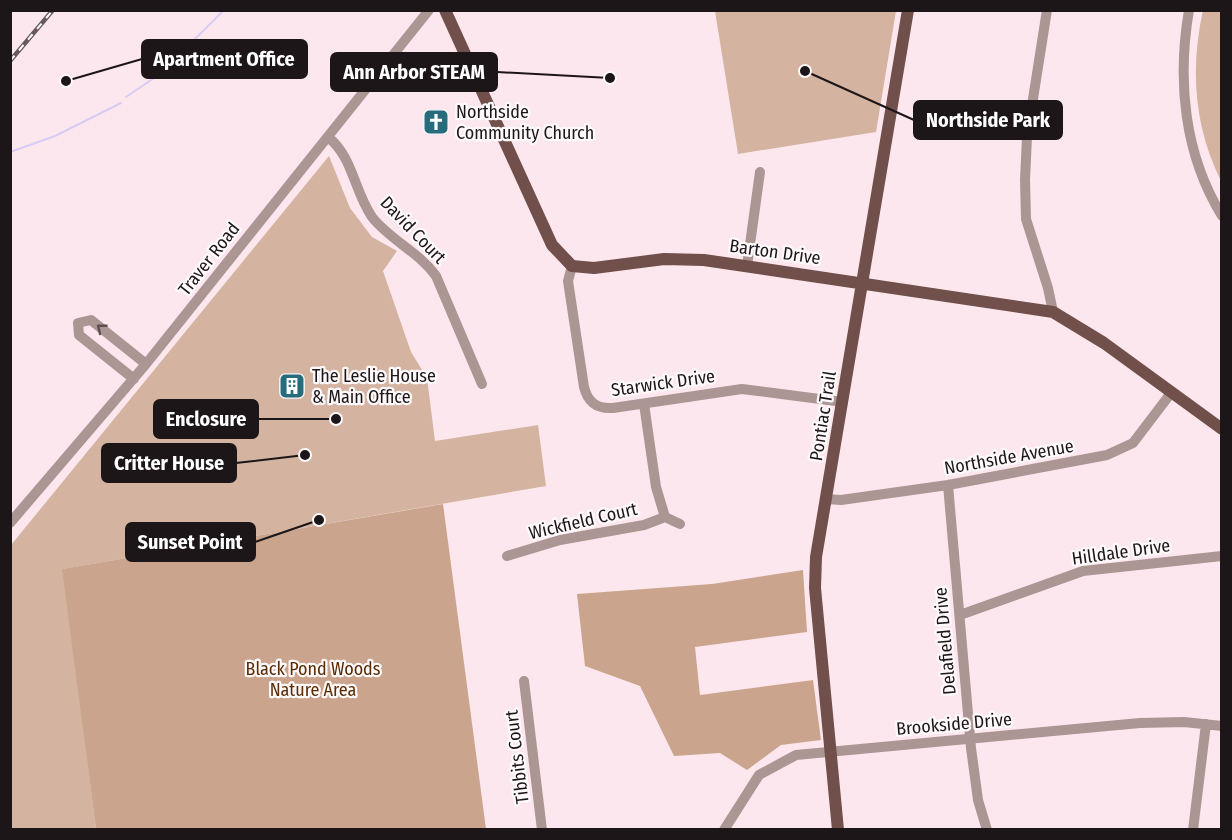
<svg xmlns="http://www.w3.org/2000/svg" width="1232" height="840" viewBox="0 0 1232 840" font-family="'Fira Sans Condensed',sans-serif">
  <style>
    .green { fill: #d4b4a0 }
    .forest { fill: #cba48d }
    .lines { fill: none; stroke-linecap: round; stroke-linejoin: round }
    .stream { stroke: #d9ccf4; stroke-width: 2 }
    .minor { stroke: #ab9694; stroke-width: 10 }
    .major { stroke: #714f4b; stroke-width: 12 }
    .rail-casing { stroke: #665a5e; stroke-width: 4.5 }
    .rail { stroke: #fefafb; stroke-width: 2; stroke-dasharray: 7; stroke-linecap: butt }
    .oneway { stroke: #5d5050 }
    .labels { text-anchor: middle; stroke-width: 4.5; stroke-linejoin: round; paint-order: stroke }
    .poi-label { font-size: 18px; fill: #1d1618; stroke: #fefafb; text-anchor: start }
    .street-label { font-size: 18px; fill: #1d1618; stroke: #fefafb }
    .park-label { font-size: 18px; fill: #5c2b03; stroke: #fefafb }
    .leader { fill: none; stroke: #1d1618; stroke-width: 2 }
    .callout-dot { fill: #1d1618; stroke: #fefafb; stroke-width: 2 }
    .callout { fill: #1d1618; stroke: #1d1618; stroke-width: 2 }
    .callout-label { font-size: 20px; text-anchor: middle; font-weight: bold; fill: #fff }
  </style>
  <rect width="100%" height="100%" fill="#fde7ee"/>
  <path class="green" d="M 1203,10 L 1221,11 L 1221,181 C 1194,127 1190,69 1203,10 Z
    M 715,11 L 896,11 L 876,132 L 738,154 Z
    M 329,156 L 350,208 L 372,237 L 397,251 L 383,271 L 411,352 L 427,378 L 435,441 L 538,425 L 546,486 L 63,569 L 96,829 L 11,830 L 11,545 Z"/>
  <path class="forest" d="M 443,504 L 486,829 L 96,829 L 62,569 Z
    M 803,570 L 807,632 L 695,647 L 700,695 L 813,680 L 821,740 L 781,745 L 747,770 L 720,753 L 674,756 L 640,686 L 585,666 L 577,594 L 712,584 Z"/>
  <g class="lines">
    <path class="stream" d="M 126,97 L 160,74 L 224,10
      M 10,152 L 55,136 L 121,103"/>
    <path class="minor" d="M 1047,10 L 1027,137 L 1025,180 L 1026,219 L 1048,288 L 1053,312
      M 1189,10 C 1177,81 1184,154 1222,216
      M 328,137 C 353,157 354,191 372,217 C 390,240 419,252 436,276 L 482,384
      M 572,266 L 568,281 L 584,387 C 588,403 597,409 613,408 L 742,389 L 843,402
      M 747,266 L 760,172
      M 134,379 L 79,335 L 78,323 L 91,320 L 146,364
      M 948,485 L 971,748 L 978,800 L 987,830
      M 826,499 L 841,500 L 948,485 L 1107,455 L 1133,443 L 1171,393
      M 665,517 L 680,524
      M 10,523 L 146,364 L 429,10
      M 507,556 L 560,540 L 644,525 L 665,517 L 656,487 L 644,404
      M 960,615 L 1083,571 L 1222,556
      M 524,681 L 542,830
      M 724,830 L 759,775 L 796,755 L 1140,723 L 1184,722 L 1222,726
      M 1193,830 L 1206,724"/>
    <path class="major" d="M 445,10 L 552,245 L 572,266 L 594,268 L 664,259 L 704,260 L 1053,312 L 1104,343 L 1222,429
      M 838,830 L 815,588 L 816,557 L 908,10"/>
    <g class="rail-casing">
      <path id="rail" d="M 10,61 L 53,10"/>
    </g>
    <use href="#rail" class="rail"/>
  </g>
  <defs><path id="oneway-chevron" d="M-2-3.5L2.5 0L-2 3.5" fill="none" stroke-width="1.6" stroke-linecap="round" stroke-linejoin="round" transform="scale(1.5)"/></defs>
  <use class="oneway" href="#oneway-chevron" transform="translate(101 328) rotate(-141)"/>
  <defs>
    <g id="church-square" transform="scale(1.35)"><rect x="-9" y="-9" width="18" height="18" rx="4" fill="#276c7c" stroke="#fefafb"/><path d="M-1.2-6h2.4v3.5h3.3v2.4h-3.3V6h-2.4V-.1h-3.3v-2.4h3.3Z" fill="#fff"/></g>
    <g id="building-square" transform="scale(1.35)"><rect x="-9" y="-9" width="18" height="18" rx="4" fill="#276c7c" stroke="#fefafb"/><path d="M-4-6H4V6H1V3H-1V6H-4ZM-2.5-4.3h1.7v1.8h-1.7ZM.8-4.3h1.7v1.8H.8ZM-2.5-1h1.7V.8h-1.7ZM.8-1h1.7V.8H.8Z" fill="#fff"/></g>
  </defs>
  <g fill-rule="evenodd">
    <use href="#church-square" x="436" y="122"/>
    <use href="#building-square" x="292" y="386"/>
  </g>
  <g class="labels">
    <g class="poi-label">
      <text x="456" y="118">Northside<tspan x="456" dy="21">Community Church</tspan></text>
      <text x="312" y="382">The Leslie House<tspan x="312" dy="21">&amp; Main Office</tspan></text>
    </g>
    <g class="street-label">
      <text transform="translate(413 230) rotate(46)" y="6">David Court</text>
      <text transform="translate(775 252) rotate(8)" y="6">Barton Drive</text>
      <text transform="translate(209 259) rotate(-52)" y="6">Traver Road</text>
      <text transform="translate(663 383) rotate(-8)" y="6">Starwick Drive</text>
      <text transform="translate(823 416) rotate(-81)" y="6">Pontiac Trail</text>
      <text transform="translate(1009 457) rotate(-10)" y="6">Northside Avenue</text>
      <text transform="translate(583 521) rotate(-13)" y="6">Wickfield Court</text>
      <text transform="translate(1121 552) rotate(-8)" y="6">Hilldale Drive</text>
      <text transform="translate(945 641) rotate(-95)" y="6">Delafield Drive</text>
      <text transform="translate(954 724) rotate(-5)" y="6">Brookside Drive</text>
      <text transform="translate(517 757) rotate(-97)" y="6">Tibbits Court</text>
    </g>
    <g class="park-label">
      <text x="313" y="675">Black Pond Woods<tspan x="313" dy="21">Nature Area</tspan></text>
    </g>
  </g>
  <path class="leader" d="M66 81L142 59M610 78L497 72M805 71L914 120M336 419L258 419M305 455L236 463M319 520L255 542"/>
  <g class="callout-dot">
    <circle cx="66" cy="81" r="6"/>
    <circle cx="610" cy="78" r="6"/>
    <circle cx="805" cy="71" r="6"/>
    <circle cx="336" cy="419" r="6"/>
    <circle cx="305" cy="455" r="6"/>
    <circle cx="319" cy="520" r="6"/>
  </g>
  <g class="callout">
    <rect x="142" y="40" width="165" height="38" rx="6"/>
    <rect x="331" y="53" width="166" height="38" rx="6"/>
    <rect x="914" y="101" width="148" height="38" rx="6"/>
    <rect x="154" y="400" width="104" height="38" rx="6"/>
    <rect x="102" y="444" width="134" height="38" rx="6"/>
    <rect x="126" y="523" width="129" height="38" rx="6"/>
  </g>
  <g class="callout-label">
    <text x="224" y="66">Apartment Office</text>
    <text x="414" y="79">Ann Arbor STEAM</text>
    <text x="988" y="127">Northside Park</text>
    <text x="206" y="426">Enclosure</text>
    <text x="169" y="470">Critter House</text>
    <text x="190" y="549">Sunset Point</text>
  </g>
  <rect width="1232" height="840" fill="none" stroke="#1d1618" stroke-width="24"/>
</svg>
